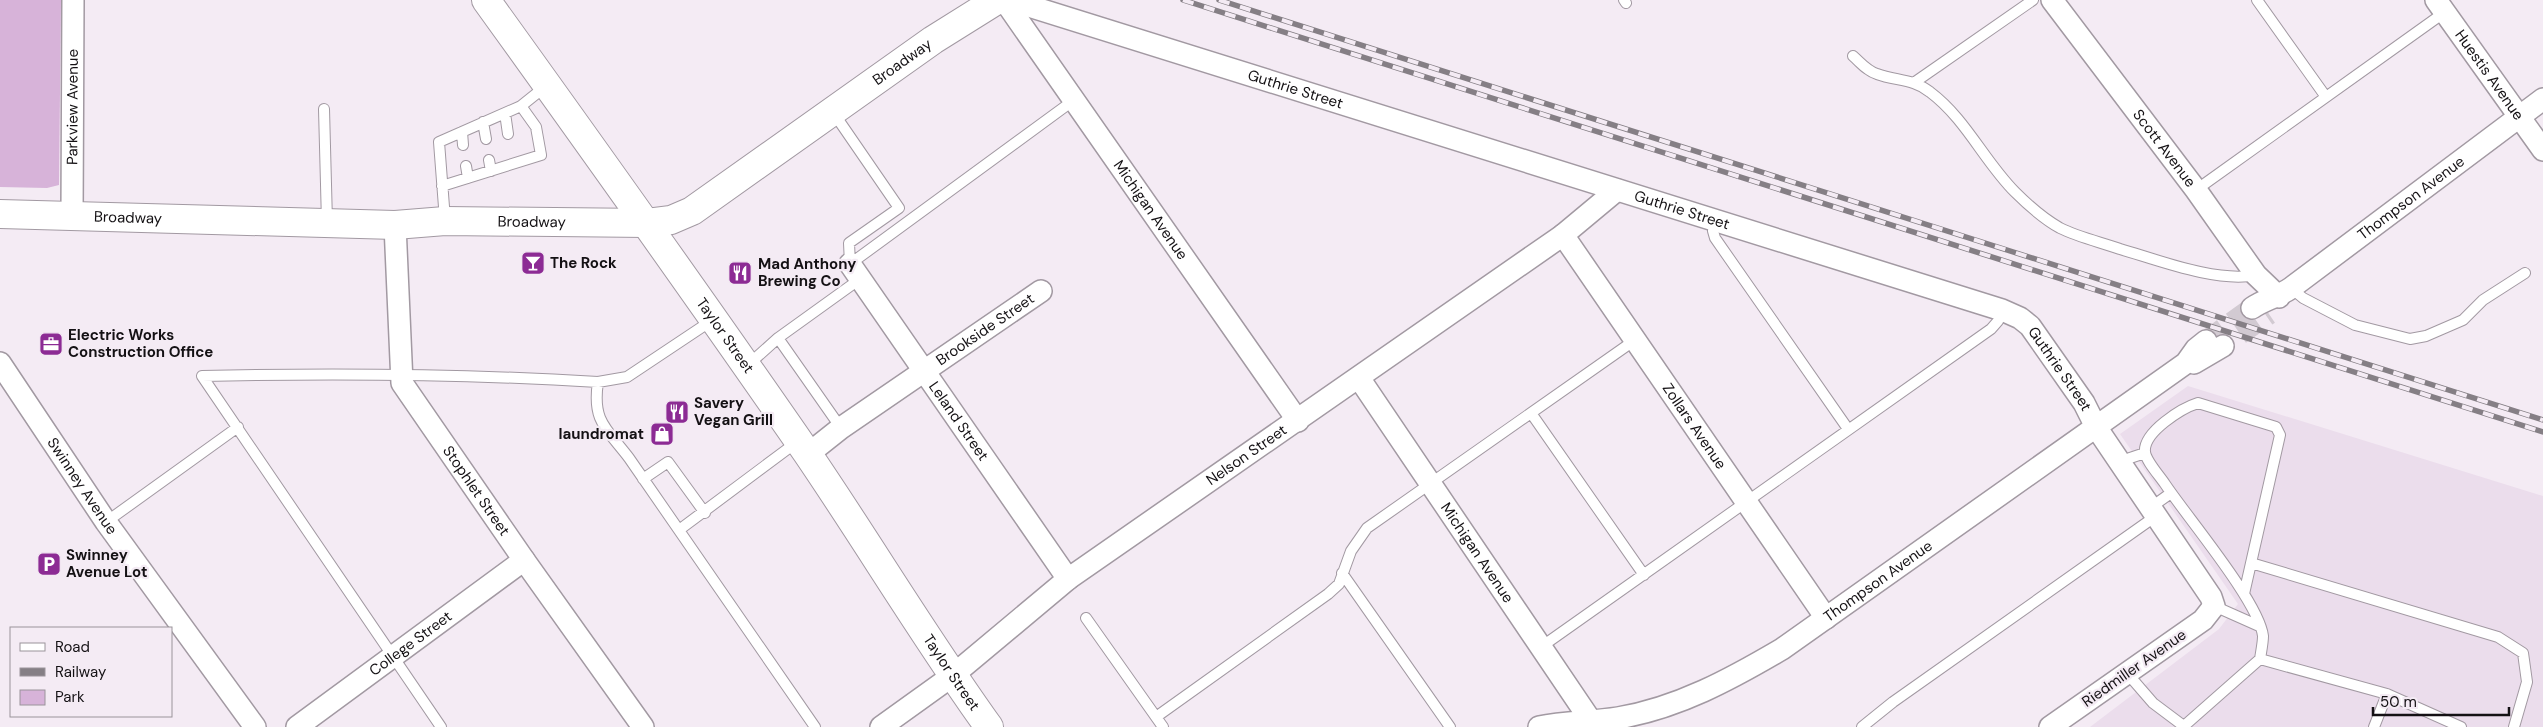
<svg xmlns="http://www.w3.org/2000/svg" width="2543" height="727" viewBox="0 0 2543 727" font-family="'DM Sans',sans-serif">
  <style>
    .built { fill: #ebddec }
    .green { fill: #d7b3d9 }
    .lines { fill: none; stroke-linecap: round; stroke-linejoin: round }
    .minor-tunnel { stroke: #d2cad2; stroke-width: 21; stroke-dasharray: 21 11; stroke-linecap: butt }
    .service-casing { stroke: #a299a2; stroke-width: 12 }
    .minor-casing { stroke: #a299a2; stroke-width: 24 }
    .secondary-casing { stroke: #a299a2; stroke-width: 30 }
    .service { stroke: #fff; stroke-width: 10 }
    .minor { stroke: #fff; stroke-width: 21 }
    .secondary { stroke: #fff; stroke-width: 28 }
    .rail-casing { stroke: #857f85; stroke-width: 5.5 }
    .rail { stroke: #f4ebf4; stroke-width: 4; stroke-dasharray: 11; stroke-linecap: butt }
    .labels { text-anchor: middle; stroke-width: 4.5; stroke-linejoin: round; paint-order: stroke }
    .street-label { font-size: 15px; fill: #141114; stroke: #f4ebf4 }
    .poi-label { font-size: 15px; font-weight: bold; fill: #141114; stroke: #f4ebf4; text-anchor: start }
  </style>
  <rect width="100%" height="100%" fill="#f4ebf4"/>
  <path class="built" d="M 2188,386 L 2543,496 L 2543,727 L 2090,727 L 2219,629 L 2238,604 L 2120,434 Z"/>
  <path class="green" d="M 0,0 L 61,0 L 59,185 L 47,188 L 0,187 Z"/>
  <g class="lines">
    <path class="minor-tunnel" d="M 2240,334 L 2269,314
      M 2206,341 L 2252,308"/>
    <g class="service-casing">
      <path id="service" d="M 1624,0 L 1626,3
        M 2257,0 L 2326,97
        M 1853,56 C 1861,63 1867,71 1877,74 C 1896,81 1914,79 1930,92 C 1966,119 1984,161 2015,192 C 2028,205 2044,219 2060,228 C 2078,237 2100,242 2120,249 C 2158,260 2217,283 2256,275
        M 1915,82 L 2033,0
        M 324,109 L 327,222
        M 833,112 L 899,208 L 849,243 L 850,264
        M 505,113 L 508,134
        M 483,122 L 486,139
        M 462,132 L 463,145
        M 489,160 L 491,171
        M 466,166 L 468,178
        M 442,186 L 541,155 L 536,127 L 521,106
        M 2196,190 L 2445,12
        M 445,220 L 439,142 L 521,106 L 546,86
        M 1715,220 L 1713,231 L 1715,238 L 1848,429
        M 850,264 L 1074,100
        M 2291,288 L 2303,298 L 2355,325 L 2410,339 L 2426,336 L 2463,320 L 2483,300 L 2525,273
        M 778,338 L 841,428
        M 748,365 L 778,338 L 860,279
        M 202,376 C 334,373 466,374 598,382 L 627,377 L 714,319
        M 202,376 L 441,727
        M 598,382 C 592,421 606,428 629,458 L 815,727
        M 1531,413 L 1644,575
        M 2121,465 L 2130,458 L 2145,453
        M 643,479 L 668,462 L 705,513
        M 2150,508 L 2171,493
        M 106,522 L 238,427
        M 679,530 L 797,442
        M 2251,563 L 2498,637 L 2523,653 L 2527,682 L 2514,727
        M 1342,573 L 1450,727
        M 2214,606 L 2259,626
        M 1086,618 L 1163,727
        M 1541,647 L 1991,329 L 1998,321 L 2002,310
        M 2260,659 L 2387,694 L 2461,727
        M 2127,673 L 2153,703 L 2185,727
        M 1156,717 L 1328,594 L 1339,584 L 1351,551 L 1367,528 L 1635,340
        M 2184,726 L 2260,659 C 2261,652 2263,643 2263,636 C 2259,602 2187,517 2165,484 C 2159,475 2146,461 2145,452 C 2143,432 2182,408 2198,403 L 2276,427 L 2280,435 L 2244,594
        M 1862,727 L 1893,702 L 2156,516
        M 2374,727 L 2387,694"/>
    </g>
    <g class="minor-casing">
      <g id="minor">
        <path id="s1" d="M 1004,0 L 1298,421"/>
        <path id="s2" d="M 1010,0 L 2002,310 L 2020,318 L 2030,326 L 2084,403 L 2096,427 L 2211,597 L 2214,606 L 2203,620 L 2050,727"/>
        <path id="s3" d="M 2052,0 L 2196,190 L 2256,275 L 2279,297"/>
        <path id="s4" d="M 2436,0 L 2543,150"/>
        <path id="s5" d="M 72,216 L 73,0"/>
        <path id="s6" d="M 395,225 L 402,383 L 524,560 L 643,727"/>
        <path id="s7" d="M 1563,235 L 1826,618"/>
        <path id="s8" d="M 850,264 L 1068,579"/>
        <path id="s9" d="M 2252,308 C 2265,299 2278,297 2291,288 L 2543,99"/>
        <path id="s10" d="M 0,363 L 106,522 L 255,727"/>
        <path d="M 2194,363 L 2223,346"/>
        <path id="s11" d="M 1359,378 L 1595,727"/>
        <path id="s12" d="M 807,455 L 841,428 L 1041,291"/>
        <path id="s13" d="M 297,727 L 524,560"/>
        <path id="s14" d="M 881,727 L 952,676 L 1068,579 L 1563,235 L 1617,190"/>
        <path id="s15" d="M 1539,727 C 1565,722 1592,722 1618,718 C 1678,708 1731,679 1782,649 L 2186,363 L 2196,349 L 2206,341"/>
      </g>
    </g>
    <g class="secondary-casing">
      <g id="secondary">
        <path id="s16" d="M 486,0 C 594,150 702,301 807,453 C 869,544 925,638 989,727"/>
        <path id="s17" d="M 0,214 L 395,225 L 445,221 L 647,223 L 671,220 L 692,211 L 933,40 L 997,0"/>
      </g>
    </g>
    <use href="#service" class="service"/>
    <use href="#minor" class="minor"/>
    <use href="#secondary" class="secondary"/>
    <g class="rail-casing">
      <path id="rail" d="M 1183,0 L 2543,432
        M 1219,0 L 2543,420"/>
    </g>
    <use href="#rail" class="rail"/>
  </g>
  <defs>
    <g id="bar-square" transform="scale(1.25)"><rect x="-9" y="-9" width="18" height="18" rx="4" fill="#8c2b94" stroke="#f4ebf4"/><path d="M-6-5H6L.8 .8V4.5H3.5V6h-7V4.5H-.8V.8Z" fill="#fff"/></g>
    <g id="restaurant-square" transform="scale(1.25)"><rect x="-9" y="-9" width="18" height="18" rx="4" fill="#8c2b94" stroke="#f4ebf4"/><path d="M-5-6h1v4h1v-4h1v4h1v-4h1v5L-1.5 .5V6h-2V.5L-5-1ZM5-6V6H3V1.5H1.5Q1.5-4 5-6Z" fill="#fff"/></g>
    <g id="office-square" transform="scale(1.25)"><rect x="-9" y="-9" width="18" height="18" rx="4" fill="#8c2b94" stroke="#f4ebf4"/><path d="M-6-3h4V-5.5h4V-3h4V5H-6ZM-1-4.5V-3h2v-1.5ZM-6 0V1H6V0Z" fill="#fff"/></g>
    <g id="shop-square" transform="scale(1.25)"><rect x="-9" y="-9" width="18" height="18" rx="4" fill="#8c2b94" stroke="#f4ebf4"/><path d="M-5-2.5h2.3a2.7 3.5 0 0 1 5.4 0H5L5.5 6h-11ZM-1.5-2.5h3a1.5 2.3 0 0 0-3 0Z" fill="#fff"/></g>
    <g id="parking-square" transform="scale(1.25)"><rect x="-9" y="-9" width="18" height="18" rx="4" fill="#8c2b94" stroke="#f4ebf4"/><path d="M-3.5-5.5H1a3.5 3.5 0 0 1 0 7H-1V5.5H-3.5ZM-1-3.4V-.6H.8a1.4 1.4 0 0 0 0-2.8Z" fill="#fff"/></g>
  </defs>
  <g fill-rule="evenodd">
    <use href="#bar-square" x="533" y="263"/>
    <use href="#restaurant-square" x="740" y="273"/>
    <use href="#office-square" x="51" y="344"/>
    <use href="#restaurant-square" x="677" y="412"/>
    <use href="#shop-square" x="662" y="434"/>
    <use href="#parking-square" x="49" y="564"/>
  </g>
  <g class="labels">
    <g class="street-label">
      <text dy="5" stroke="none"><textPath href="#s17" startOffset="952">Broadway</textPath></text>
      <text dy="5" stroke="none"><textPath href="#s4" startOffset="92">Huestis Avenue</textPath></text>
      <text dy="5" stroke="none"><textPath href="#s2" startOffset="299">Guthrie Street</textPath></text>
      <text dy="5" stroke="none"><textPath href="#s5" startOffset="109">Parkview Avenue</textPath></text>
      <text dy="5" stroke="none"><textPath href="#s3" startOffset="186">Scott Avenue</textPath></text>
      <text dy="5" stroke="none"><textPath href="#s9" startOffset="194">Thompson Avenue</textPath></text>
      <text dy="5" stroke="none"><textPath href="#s1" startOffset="256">Michigan Avenue</textPath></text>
      <text dy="5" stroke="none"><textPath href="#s2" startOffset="704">Guthrie Street</textPath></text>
      <text dy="5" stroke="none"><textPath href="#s17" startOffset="128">Broadway</textPath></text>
      <text dy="5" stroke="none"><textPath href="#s17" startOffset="532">Broadway</textPath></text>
      <text dy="5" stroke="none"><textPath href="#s12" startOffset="218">Brookside Street</textPath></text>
      <text dy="5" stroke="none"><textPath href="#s16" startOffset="412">Taylor Street</textPath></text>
      <text dy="5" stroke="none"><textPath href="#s2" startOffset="1124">Guthrie Street</textPath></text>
      <text dy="5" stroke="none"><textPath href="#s8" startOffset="191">Leland Street</textPath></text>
      <text dy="5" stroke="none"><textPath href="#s7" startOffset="232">Zollars Avenue</textPath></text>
      <text dy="5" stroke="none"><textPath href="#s14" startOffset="456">Nelson Street</textPath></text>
      <text dy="5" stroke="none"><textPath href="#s10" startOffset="148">Swinney Avenue</textPath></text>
      <text dy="5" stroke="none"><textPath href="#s6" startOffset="289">Stophlet Street</textPath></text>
      <text dy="5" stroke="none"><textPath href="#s11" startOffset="211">Michigan Avenue</textPath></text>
      <text dy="5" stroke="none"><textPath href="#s15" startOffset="376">Thompson Avenue</textPath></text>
      <text dy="5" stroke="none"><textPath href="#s13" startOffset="141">College Street</textPath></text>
      <text transform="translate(2134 668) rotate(-35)" y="5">Riedmiller Avenue</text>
      <text dy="5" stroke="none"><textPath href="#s16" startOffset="818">Taylor Street</textPath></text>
    </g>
    <g class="poi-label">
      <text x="550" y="268">The Rock</text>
      <text x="758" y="269">Mad Anthony<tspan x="758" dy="17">Brewing Co</tspan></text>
      <text x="68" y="340">Electric Works<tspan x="68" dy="17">Construction Office</tspan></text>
      <text x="694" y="408">Savery<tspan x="694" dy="17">Vegan Grill</tspan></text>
      <text x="644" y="439" text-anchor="end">laundromat</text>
      <text x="66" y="560">Swinney<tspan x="66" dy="17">Avenue Lot</tspan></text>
    </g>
  </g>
  <rect x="10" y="627" width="162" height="90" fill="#f4ebf4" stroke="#9a949a"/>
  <rect x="20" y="643" width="25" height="8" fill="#ffffff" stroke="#9a949a"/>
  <text x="55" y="652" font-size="15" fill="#141114">Road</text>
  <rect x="20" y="668" width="25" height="8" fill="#857f85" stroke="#9a949a"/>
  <text x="55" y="677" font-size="15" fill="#141114">Railway</text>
  <rect x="20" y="690" width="25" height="15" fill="#d7b3d9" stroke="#9a949a"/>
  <text x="55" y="702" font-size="15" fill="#141114">Park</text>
  <path d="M2373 707v8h136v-8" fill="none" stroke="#141114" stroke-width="2.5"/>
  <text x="2380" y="707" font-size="15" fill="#141114" stroke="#f4ebf4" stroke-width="4" paint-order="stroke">50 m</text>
</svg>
